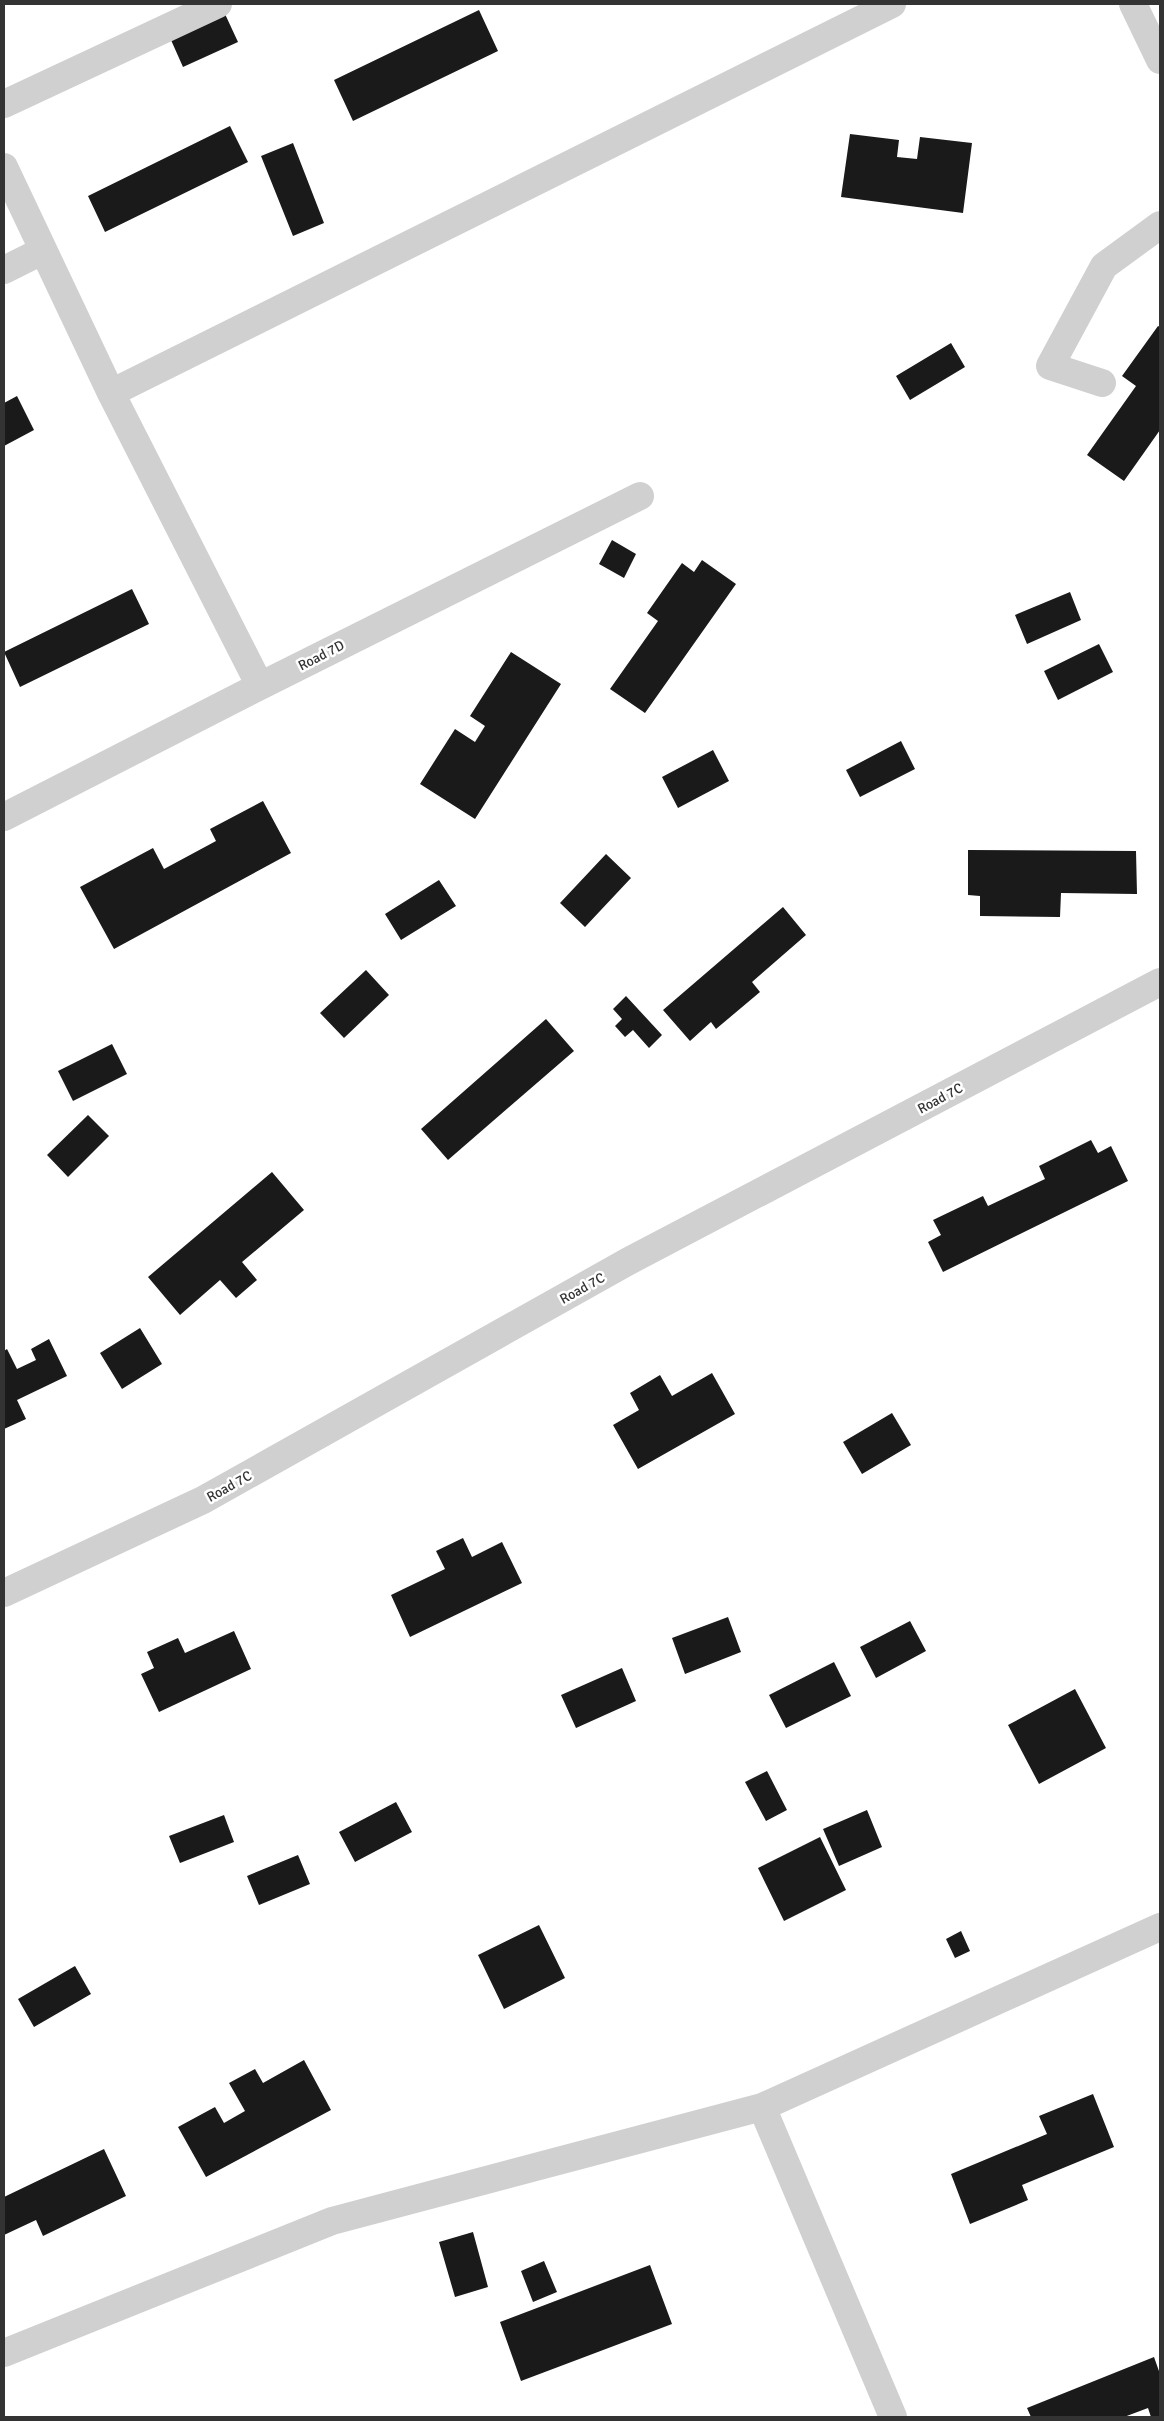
<svg xmlns="http://www.w3.org/2000/svg" width="1164" height="2421" viewBox="0 0 1164 2421" font-family="Signika,sans-serif">
  <style>
    .building { fill: #1a1a1a }
    .lines { fill: none; stroke-linecap: round; stroke-linejoin: round }
    .minor { stroke: #d0d0d0; stroke-width: 28 }
    .labels { text-anchor: middle; stroke-width: 5; stroke-linejoin: round; paint-order: stroke }
    .street-label { font-size: 14px; fill: #333; stroke: #fff }
  </style>
  <rect width="100%" height="100%" fill="#fff"/>
  <path class="building" d="M 479,10 L 498,51 L 353,121 L 334,80 Z
    M 225,14 L 238,42 L 183,67 L 171,40 Z
    M 230,126 L 248,162 L 105,232 L 88,196 Z
    M 850,134 L 899,140 L 897,157 L 917,159 L 920,137 L 972,143 L 963,213 L 841,197 Z
    M 293,143 L 324,223 L 293,236 L 261,156 Z
    M 1158,326 L 1160,327 L 1160,430 L 1124,481 L 1087,455 L 1136,386 L 1122,376 Z
    M 951,343 L 965,367 L 910,400 L 896,376 Z
    M 17,396 L 34,430 L 4,446 L 4,403 Z
    M 612,540 L 636,554 L 624,578 L 599,564 Z
    M 702,560 L 736,584 L 645,713 L 610,689 L 658,621 L 647,613 L 682,563 L 694,572 Z
    M 132,589 L 149,624 L 20,687 L 4,652 Z
    M 1070,592 L 1081,620 L 1027,644 L 1015,615 Z
    M 1099,644 L 1113,672 L 1058,700 L 1044,671 Z
    M 511,652 L 561,684 L 475,819 L 420,784 L 455,729 L 475,742 L 485,726 L 470,716 Z
    M 901,741 L 915,769 L 860,797 L 846,770 Z
    M 713,750 L 729,781 L 678,808 L 662,777 Z
    M 263,801 L 291,853 L 114,949 L 80,887 L 153,848 L 164,869 L 216,841 L 210,829 Z
    M 968,850 L 1136,851 L 1137,894 L 1061,893 L 1060,917 L 980,916 L 980,896 L 968,895 Z
    M 606,854 L 631,878 L 585,927 L 560,903 Z
    M 439,880 L 456,906 L 401,940 L 385,914 Z
    M 783,907 L 806,935 L 752,982 L 760,992 L 716,1029 L 711,1022 L 690,1041 L 663,1010 Z
    M 366,970 L 389,995 L 344,1038 L 320,1013 Z
    M 626,996 L 662,1035 L 649,1048 L 633,1030 L 625,1037 L 615,1026 L 622,1019 L 613,1009 Z
    M 546,1019 L 574,1051 L 448,1160 L 421,1129 Z
    M 112,1044 L 127,1074 L 73,1101 L 58,1071 Z
    M 88,1115 L 109,1136 L 68,1177 L 47,1155 Z
    M 1091,1140 L 1098,1153 L 1111,1146 L 1128,1181 L 943,1272 L 928,1242 L 941,1235 L 933,1220 L 983,1196 L 988,1206 L 1045,1179 L 1039,1166 Z
    M 272,1172 L 304,1210 L 242,1262 L 257,1280 L 236,1298 L 220,1280 L 180,1315 L 148,1277 Z
    M 140,1328 L 162,1364 L 122,1389 L 100,1353 Z
    M 49,1339 L 67,1376 L 17,1400 L 26,1419 L 4,1429 L 4,1351 L 7,1349 L 17,1369 L 36,1360 L 31,1349 Z
    M 712,1373 L 735,1414 L 638,1469 L 613,1425 L 639,1410 L 630,1393 L 660,1375 L 672,1396 Z
    M 892,1413 L 911,1445 L 862,1474 L 843,1442 Z
    M 463,1538 L 472,1557 L 502,1542 L 522,1583 L 410,1637 L 391,1595 L 445,1569 L 436,1551 Z
    M 728,1617 L 741,1652 L 685,1674 L 672,1638 Z
    M 910,1621 L 926,1651 L 876,1678 L 860,1647 Z
    M 234,1631 L 251,1669 L 159,1712 L 141,1674 L 154,1668 L 147,1652 L 178,1638 L 185,1653 Z
    M 834,1662 L 851,1696 L 786,1728 L 769,1695 Z
    M 622,1668 L 636,1701 L 576,1728 L 561,1695 Z
    M 1075,1689 L 1106,1748 L 1039,1784 L 1008,1725 Z
    M 767,1771 L 787,1810 L 766,1821 L 745,1782 Z
    M 396,1802 L 412,1832 L 355,1862 L 339,1832 Z
    M 867,1810 L 882,1847 L 839,1866 L 823,1829 Z
    M 224,1815 L 234,1842 L 180,1863 L 169,1836 Z
    M 820,1837 L 846,1890 L 784,1921 L 758,1868 Z
    M 298,1855 L 310,1884 L 259,1905 L 247,1876 Z
    M 539,1925 L 565,1978 L 504,2009 L 478,1955 Z
    M 961,1931 L 970,1951 L 955,1958 L 946,1939 Z
    M 75,1966 L 91,1994 L 34,2027 L 18,1999 Z
    M 304,2060 L 331,2110 L 206,2177 L 178,2127 L 215,2107 L 224,2123 L 245,2111 L 229,2083 L 255,2069 L 263,2083 Z
    M 1093,2094 L 1114,2147 L 1022,2185 L 1028,2200 L 970,2224 L 951,2174 L 1047,2134 L 1039,2116 Z
    M 104,2149 L 126,2196 L 43,2236 L 36,2220 L 4,2235 L 4,2197 Z
    M 473,2232 L 488,2287 L 455,2297 L 439,2242 Z
    M 544,2261 L 557,2292 L 533,2302 L 521,2271 Z
    M 650,2265 L 672,2324 L 521,2381 L 500,2322 Z
    M 1154,2357 L 1160,2374 L 1160,2417 L 1151,2417 L 1148,2408 L 1124,2417 L 1031,2417 L 1027,2408 Z"/>
  <g class="lines">
    <path class="minor" d="M 1133,4 L 1160,60
      M 4,104 L 218,4
      M 4,167 L 111,393 L 260,686
      M 4,270 L 42,251
      M 1102,383 L 1050,366 L 1104,266 L 1160,225
      M 111,393 L 892,4
      M 4,817 L 260,686 L 640,496
      M 4,1593 L 203,1500 L 627,1262 L 1160,982
      M 762,2107 L 893,2417
      M 4,2353 L 332,2221 L 762,2107 L 1160,1927"/>
  </g>
  <g class="labels">
    <g class="street-label">
      <text transform="translate(321 655) rotate(-27)" y="5">Road 7D</text>
      <text transform="translate(940 1098) rotate(-28)" y="5">Road 7C</text>
      <text transform="translate(582 1288) rotate(-29)" y="5">Road 7C</text>
      <text transform="translate(229 1486) rotate(-29)" y="5">Road 7C</text>
    </g>
  </g>
  <rect width="1164" height="2421" fill="none" stroke="#333333" stroke-width="10"/>
</svg>
